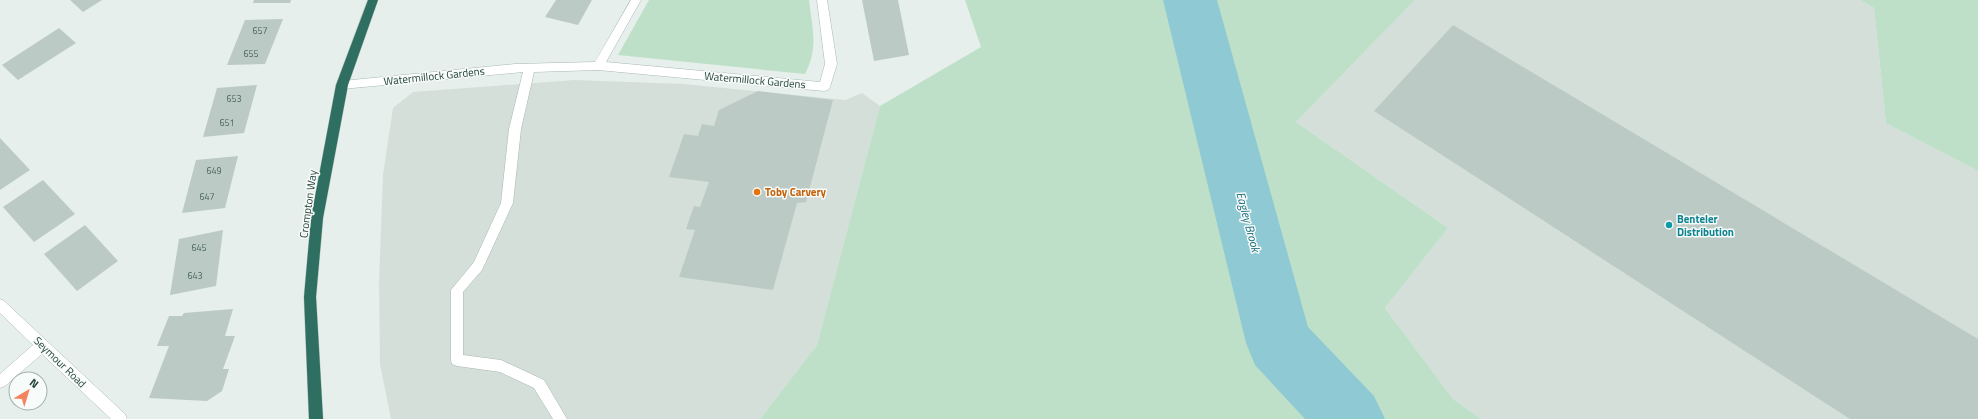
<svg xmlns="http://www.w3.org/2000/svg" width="1978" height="419" viewBox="0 0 1978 419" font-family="'Titillium Web',sans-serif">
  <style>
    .built { fill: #d4dfda }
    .green { fill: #bfe0c8 }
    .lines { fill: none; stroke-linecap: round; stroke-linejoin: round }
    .river { fill: #8ec9d4; fill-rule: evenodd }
    .building { fill: #bbcac4 }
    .minor-casing { stroke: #a8b8b2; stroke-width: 1 }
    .highway-casing { stroke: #c2cac8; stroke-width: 1 }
    .minor { fill: #fff; fill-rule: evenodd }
    .highway { fill: #2f6f62; fill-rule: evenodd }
    .food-dot { fill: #e8710a; stroke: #f7fbf9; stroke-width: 1.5 }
    .culture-dot { fill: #0f9aa8; stroke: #f7fbf9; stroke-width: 1.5 }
    .labels { text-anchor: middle; stroke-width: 3; stroke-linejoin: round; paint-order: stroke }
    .number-label { font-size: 9px; fill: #4a645c }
    .street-label { font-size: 11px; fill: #24423a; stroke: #f7fbf9 }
    .food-label { font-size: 11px; font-weight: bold; fill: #c56008; stroke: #f7fbf9; text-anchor: start }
    .culture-label { font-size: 11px; font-weight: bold; fill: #0d838f; stroke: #f7fbf9; text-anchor: start }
    .water-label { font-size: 12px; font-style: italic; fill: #1c6f80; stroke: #f7fbf9 }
  </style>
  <rect width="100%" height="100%" fill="#e6efeb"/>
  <path class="built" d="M 1415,0 L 1860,0 L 1874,8 L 1886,123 L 1978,171 L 1978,419 L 1481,419 L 1453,399 L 1385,308 L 1448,228 L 1296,122 Z
    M 574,80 L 684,84 L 845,100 L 862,93 L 880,106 L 817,345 L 760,419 L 391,419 L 380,364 L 379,282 L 383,175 L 393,108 L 413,92 Z"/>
  <path class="green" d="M 649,0 L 809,0 C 812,28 819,47 805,74 L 618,55 Z
    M 965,0 L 1415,0 L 1296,122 L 1448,228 L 1385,308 L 1453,399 L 1481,419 L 760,419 L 817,345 L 880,106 L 981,47 Z
    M 1860,0 L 1978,0 L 1978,171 L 1886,123 L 1874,8 Z"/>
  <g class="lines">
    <path class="river" d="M 1163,0 L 1217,0 L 1308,327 L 1374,396 L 1385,419 L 1305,419 L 1255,365 L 1246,343 Z"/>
  </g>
  <path class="building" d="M 70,0 L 102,0 L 83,12 Z
    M 254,0 L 291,0 L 290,3 L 253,3 Z
    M 556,0 L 592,0 L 578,25 L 545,17 Z
    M 862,0 L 898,0 L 909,55 L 874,61 Z
    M 283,19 L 265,64 L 227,65 L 245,20 Z
    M 1453,25 L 1978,339 L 1978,419 L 1850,419 L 1374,111 Z
    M 59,28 L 76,43 L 18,80 L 2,65 Z
    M 257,85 L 244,133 L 203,137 L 217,88 Z
    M 758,91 L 833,100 L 806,202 L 797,203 L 773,290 L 679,277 L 695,230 L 686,229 L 694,206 L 700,207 L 709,182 L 669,177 L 684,134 L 698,136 L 702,124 L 714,126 L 719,110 Z
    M 0,138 L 30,170 L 0,190 Z
    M 238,156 L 225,208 L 182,213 L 196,160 Z
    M 43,180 L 75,214 L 34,242 L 3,207 Z
    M 85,225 L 118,261 L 77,291 L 44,254 Z
    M 223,230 L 216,286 L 170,295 L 179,239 Z
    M 233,309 L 225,336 L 235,336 L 223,369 L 229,369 L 222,391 L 207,401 L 149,398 L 169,346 L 157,346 L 169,316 L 182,316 L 184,313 Z"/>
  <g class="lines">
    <g class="minor-casing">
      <path id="minor" d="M 631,0 L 641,0 L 606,62 L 820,82 L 825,64 L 817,0 L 827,0 L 837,64 L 830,87 L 828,90 L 824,91 L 598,70 L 534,72 L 521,129 L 513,203 L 482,270 L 463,292 L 463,355 L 501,360 L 544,380 L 567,419 L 553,419 L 534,388 L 500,372 L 457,366 L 452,364 L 451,360 L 451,290 L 474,262 L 501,203 L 509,129 L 523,72 L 342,89 L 338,88 L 336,85 L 338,82 L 342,81 L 515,64 L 595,62 Z
        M 0,299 L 4,301 L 125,414 L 127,419 L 111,419 L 42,354 L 5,386 L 0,388 L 0,374 L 33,345 L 0,313 Z"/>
    </g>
    <g class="highway-casing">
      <path id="highway" d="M 368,0 L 378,0 L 348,85 L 323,218 L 316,297 L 323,419 L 309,419 L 304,297 L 311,218 L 336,85 Z"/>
    </g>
    <use href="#minor" class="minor"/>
    <use href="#highway" class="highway"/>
  </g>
  <circle class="food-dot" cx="757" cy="192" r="4"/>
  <circle class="culture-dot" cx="1669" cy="225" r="4"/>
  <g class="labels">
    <g class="number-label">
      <text x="260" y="34">657</text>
      <text x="251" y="57">655</text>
      <text x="234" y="102">653</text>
      <text x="227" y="126">651</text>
      <text x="214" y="174">649</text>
      <text x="207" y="200">647</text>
      <text x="199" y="251">645</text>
      <text x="195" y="279">643</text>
    </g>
    <g class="street-label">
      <text transform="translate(434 76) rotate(-6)" y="4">Watermillock Gardens</text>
      <text transform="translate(755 80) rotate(5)" y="4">Watermillock Gardens</text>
      <text transform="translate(308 204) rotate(-82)" y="4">Crompton Way</text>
      <text transform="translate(60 362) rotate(44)" y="4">Seymour Road</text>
    </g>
    <g class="food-label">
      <text x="765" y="196">Toby Carvery</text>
    </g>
    <g class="culture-label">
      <text x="1677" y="223">Benteler<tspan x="1677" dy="13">Distribution</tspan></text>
    </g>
    <g class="water-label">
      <text transform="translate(1248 222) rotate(75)" y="4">Eagley Brook</text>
    </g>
  </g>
  <g transform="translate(28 391) rotate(38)"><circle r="19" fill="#f7fbf9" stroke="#a3b1ad"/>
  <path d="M0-3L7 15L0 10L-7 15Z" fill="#f4845f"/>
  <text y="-6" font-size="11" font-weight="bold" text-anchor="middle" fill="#24423a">N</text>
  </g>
</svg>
